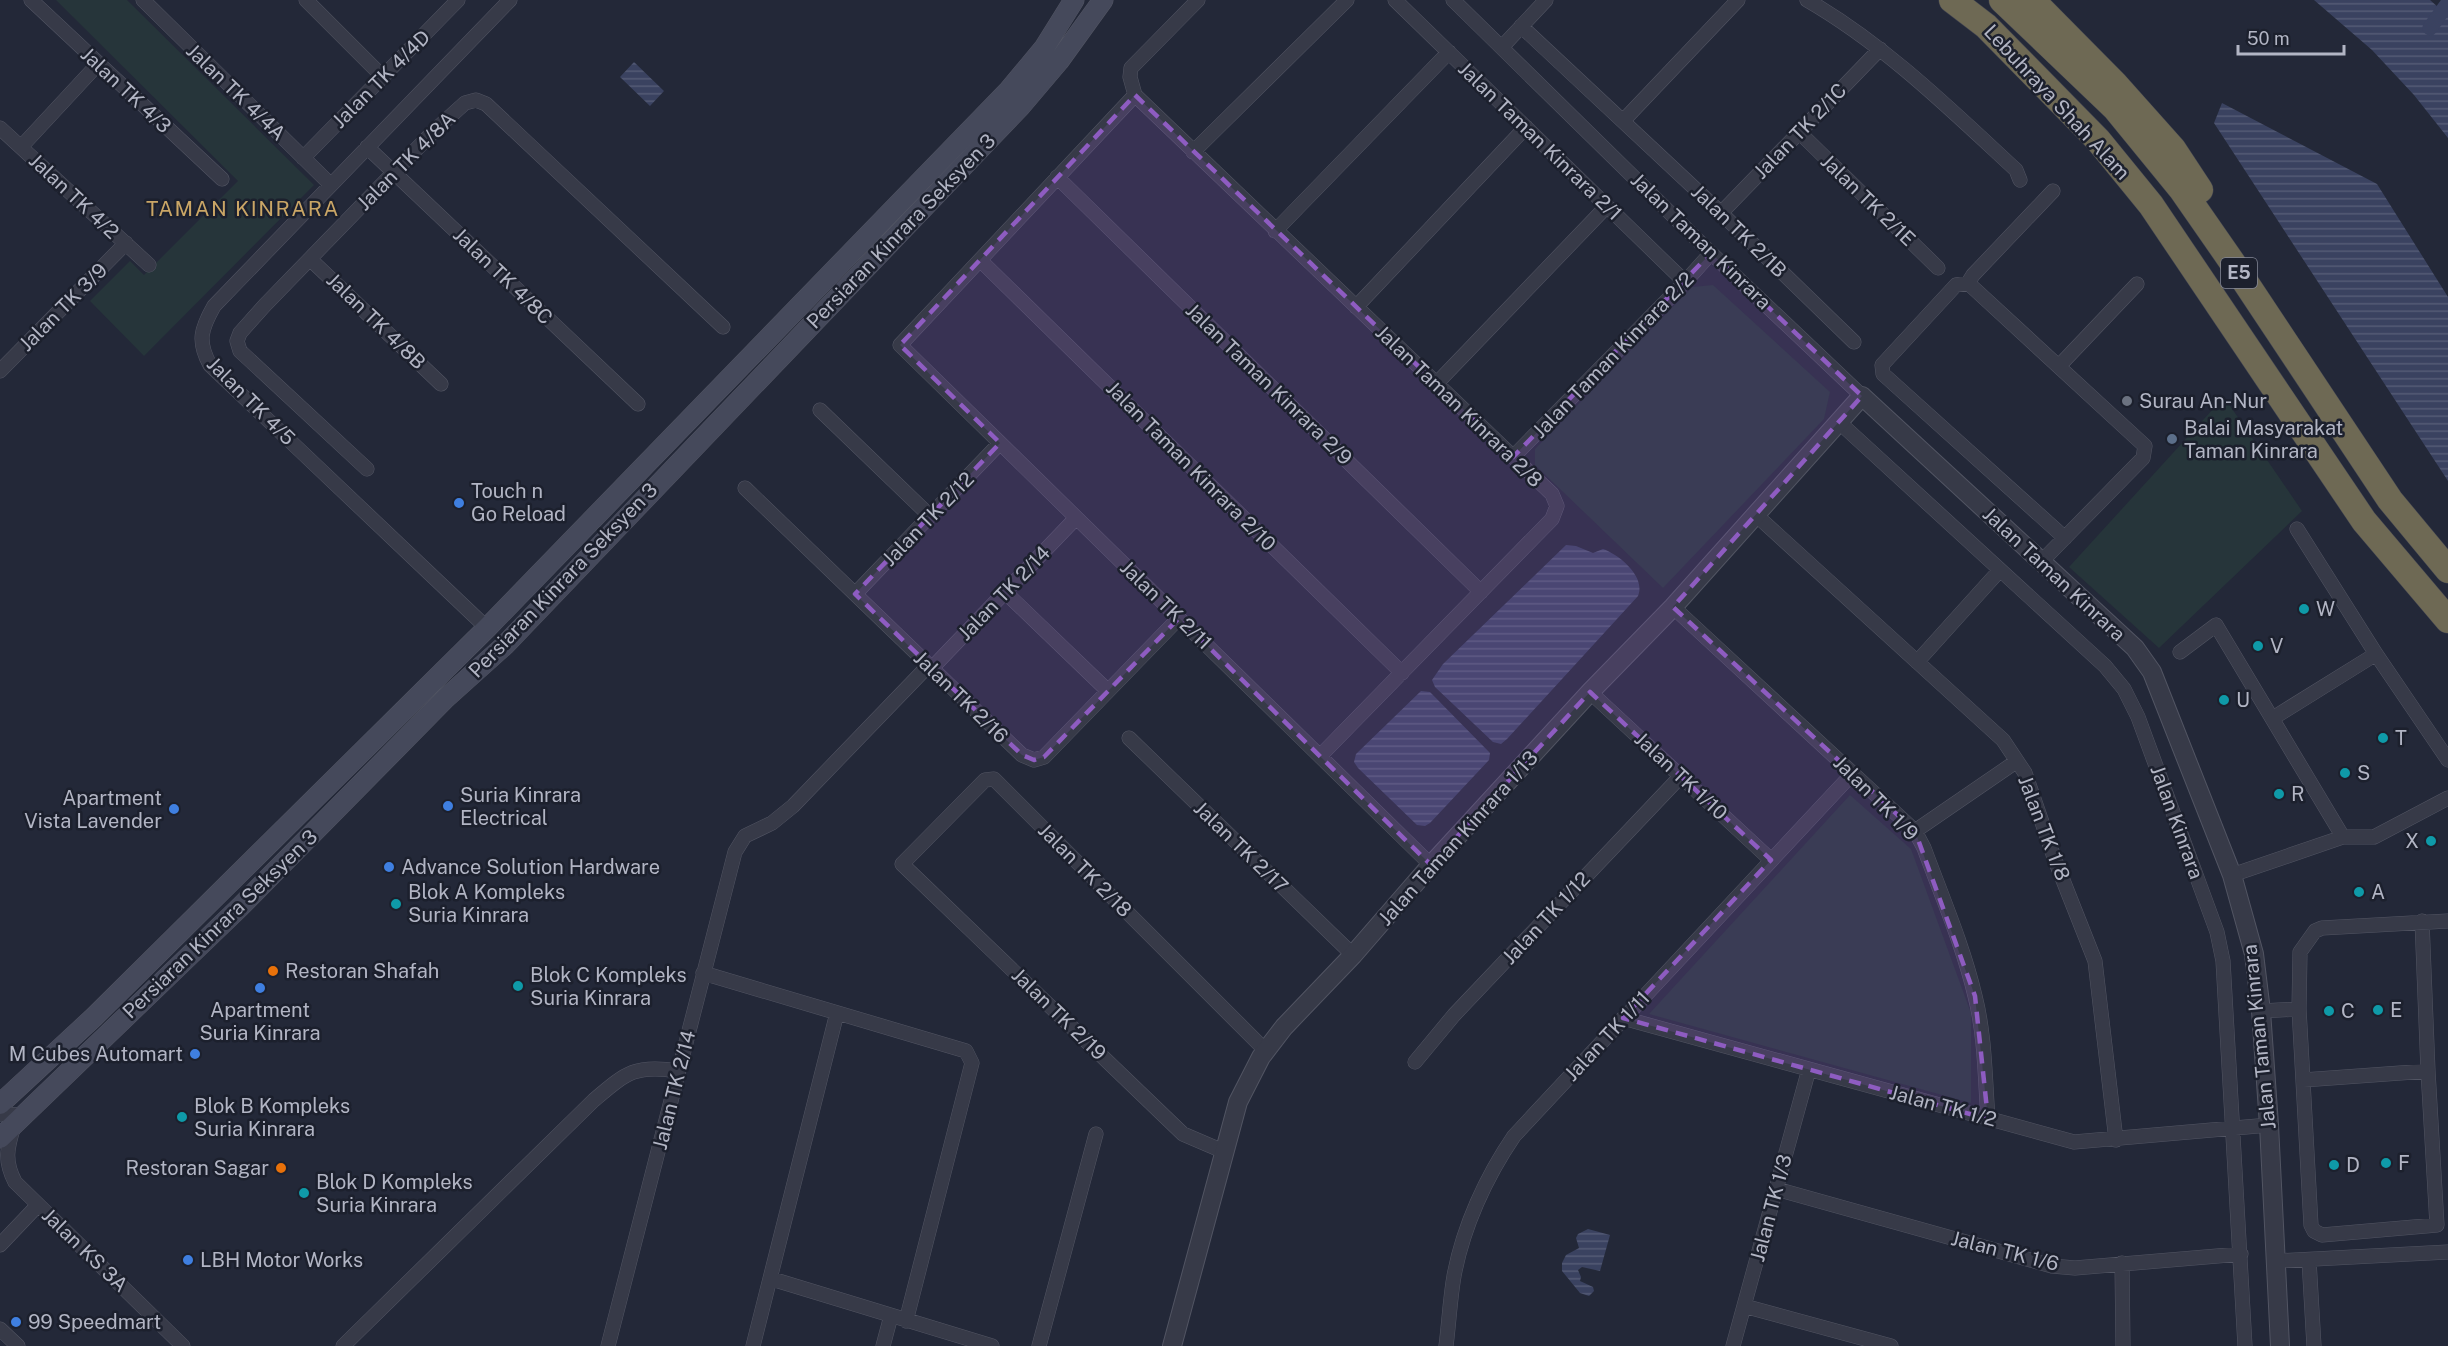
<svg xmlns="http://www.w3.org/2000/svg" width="2448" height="1346" viewBox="0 0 2448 1346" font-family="'Public Sans',sans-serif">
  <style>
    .green { fill: #26353a }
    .water { fill: url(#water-rules) }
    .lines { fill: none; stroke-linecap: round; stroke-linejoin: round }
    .canal { stroke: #3a4260; stroke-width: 15 }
    .minor-casing { stroke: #525563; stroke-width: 15 }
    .tertiary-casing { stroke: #525563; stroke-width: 20 }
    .secondary-casing { stroke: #525563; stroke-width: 21 }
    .motorway-casing { stroke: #3f4250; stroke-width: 27 }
    .minor { stroke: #373a48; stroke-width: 14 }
    .tertiary { stroke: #373a48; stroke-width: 18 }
    .secondary { stroke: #45495b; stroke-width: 20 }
    .motorway { stroke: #6e6954; stroke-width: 26 }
    .marked { fill: #8e5cc1; fill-opacity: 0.2; stroke: #8e5cc1; stroke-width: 4.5; stroke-dasharray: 12 8; stroke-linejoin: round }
    .worship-dot { fill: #6b7280; stroke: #1c202d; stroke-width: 2 }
    .service-dot { fill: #5c6f8a; stroke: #1c202d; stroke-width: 2 }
    .shop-dot { fill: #3f7fe0; stroke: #1c202d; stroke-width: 2 }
    .culture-dot { fill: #0f9aa8; stroke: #1c202d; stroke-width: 2 }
    .food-dot { fill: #e8710a; stroke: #1c202d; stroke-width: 2 }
    .labels { text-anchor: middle; stroke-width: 5; stroke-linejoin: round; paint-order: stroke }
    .shield { fill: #1c202d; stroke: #858897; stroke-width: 1.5 }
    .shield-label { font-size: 18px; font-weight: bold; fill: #b2b5c4 }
    .street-label { font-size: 20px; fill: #b2b5c4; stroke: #1c202d }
    .poi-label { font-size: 20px; fill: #b2b5c4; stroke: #1c202d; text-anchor: start }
    .neighbourhood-label { font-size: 21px; letter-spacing: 1.5px; fill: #caa666; stroke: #1c202d }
  </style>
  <defs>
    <pattern id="water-rules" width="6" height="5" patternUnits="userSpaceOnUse" patternTransform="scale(1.5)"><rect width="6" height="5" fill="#3a4260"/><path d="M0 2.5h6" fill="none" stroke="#545b75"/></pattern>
  </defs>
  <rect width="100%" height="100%" fill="#232838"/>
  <path class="green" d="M 56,0 L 127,0 L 314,185 L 144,356 L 90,301 L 130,261 L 144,275 L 238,181 Z
    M 1713,285 L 1830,392 L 1824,419 L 1663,588 L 1535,465 L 1535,449 L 1692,287 Z
    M 2224,397 L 2302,511 L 2159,648 L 2069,567 Z
    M 1850,795 L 1911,849 L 1971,1013 L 1971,1103 L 1649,1014 Z"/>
  <path class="water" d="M 2314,0 L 2430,0 L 2448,16 L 2448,138 L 2414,95 L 2372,50 Z
    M 634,62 L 664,91 L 650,106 L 620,77 Z
    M 2222,103 L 2377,184 L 2448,297 L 2448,481 L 2214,123 Z
    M 1566,545 L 1576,546 L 1593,553 L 1603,549 C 1620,555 1646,577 1638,596 L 1507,739 L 1501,744 L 1493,742 L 1435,687 L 1432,680 L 1443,664 Z
    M 1421,691 L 1430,692 L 1490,753 L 1489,760 L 1430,823 L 1425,826 L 1417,825 L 1358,768 L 1354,762 L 1356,754 Z
    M 1588,1229 L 1610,1235 L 1600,1271 L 1582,1267 L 1578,1270 L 1581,1277 L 1580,1281 L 1593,1287 L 1594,1291 L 1589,1296 L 1580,1293 L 1562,1271 L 1562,1263 L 1566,1255 L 1579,1248 L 1576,1238 L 1578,1234 Z"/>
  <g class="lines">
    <path class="canal" d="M 2430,28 L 2448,3"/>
    <g class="minor-casing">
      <path id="minor" d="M 31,0 L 222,179
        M 143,0 L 330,184
        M 306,0 L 383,77
        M 1395,0 L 1685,282
        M 1453,0 L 1711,253 L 1862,396
        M 1807,0 C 1885,45 1950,109 2016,170 L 2020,180
        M 1521,26 L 1721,213 L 1854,342
        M 1502,47 L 1546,0
        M 1135,95 L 900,345 L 1431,865
        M 1135,95 L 1552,494 L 1557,506 L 1552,519 L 1320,756
        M 1135,95 L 1130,77 L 1131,68 L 1198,0
        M 1623,121 L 1738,0
        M 0,128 L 149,265
        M 1799,132 L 1938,268
        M 21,147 L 98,64
        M 367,147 L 638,404
        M 1193,152 L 1347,0
        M 303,158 L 458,0
        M 1057,177 L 1481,592
        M 1721,213 L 1880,49
        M 1275,231 L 1449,52
        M 310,259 L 441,384
        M 980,260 L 1402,673
        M 1968,283 L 1956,285 L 1882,365 L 1883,374 L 2065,538
        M 1356,307 L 1526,127
        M 2059,366 L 2137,284
        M 0,371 L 126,243
        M 1436,384 L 1607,206
        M 820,410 L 930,516
        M 1840,423 L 2105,666 L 2124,689 L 2138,717 L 2217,932 L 2223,961 L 2245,1346
        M 1513,457 L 1685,282 L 1711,253
        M 367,469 L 240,351 L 237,341 L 240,333 L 265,305 L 434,131 L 465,103 L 476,100 L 486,104 L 723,327
        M 745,488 L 1022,755 L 1034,760 L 1044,757 L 1179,618
        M 1756,515 L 2003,740 L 2025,773 L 2055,860 L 2095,961 L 2116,1140
        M 2297,529 L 2376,654 L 2448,760
        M 2041,562 L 2143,458 L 2145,446 L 1968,283 L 1973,275 L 2053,191
        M 1005,592 L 1108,691
        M 855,594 L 1000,443
        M 1673,607 L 1915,831 L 1924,848 C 1942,897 1963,945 1975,996 C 1985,1035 1985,1078 1988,1119
        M 487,628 L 210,365 C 197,341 201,329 214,306 L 510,0
        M 2180,652 L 2216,625 L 2343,837
        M 1917,662 L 2000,570
        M 932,668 L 1076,518
        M 1590,692 L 1771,860
        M 2273,718 L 2376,654
        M 1129,738 L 1353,955
        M 1915,831 L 2017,761
        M 2232,875 L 2343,837 L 2374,837 L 2448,798
        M 2422,921 L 2428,1071 L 2437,1225 L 2322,1235 L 2314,1231 L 2311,1225 L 2299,1009 L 2300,952 L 2315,931 L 2322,928 L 2448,921
        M 703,973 L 966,1051 L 972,1063 L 906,1321
        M 2261,1011 L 2299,1009
        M 1623,1018 L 2074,1142 L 2269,1125
        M 1415,1062 L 1454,1015 L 1681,776
        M 2303,1080 L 2428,1071
        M 0,1114 L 24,1115
        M 14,1126 C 7,1148 4,1161 15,1182 L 183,1346
        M 1225,1152 L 1183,1134 L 902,864 L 985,780 L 994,779 L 1265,1050
        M 1776,1189 L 2052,1266 L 2075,1268 L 2241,1254
        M 0,1245 L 38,1205
        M 2309,1260 L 2314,1346
        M 2275,1261 L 2448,1252
        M 2122,1263 L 2123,1346
        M 772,1279 L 992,1346
        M 1744,1306 L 1891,1346
        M 0,1329 L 18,1346
        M 343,1346 L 594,1100 C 626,1073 635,1064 678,1071
        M 608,1346 L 735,852 L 745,836 L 772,823 L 793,806 L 929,665
        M 753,1346 L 837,1013
        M 883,1346 L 891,1316
        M 1039,1346 L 1096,1134
        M 1446,1346 C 1449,1323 1450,1299 1454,1276 C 1463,1227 1486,1177 1514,1136 L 1853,773
        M 1733,1346 L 1809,1069"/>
    </g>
    <g class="tertiary-casing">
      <path id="tertiary" d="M 1172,1346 L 1238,1102 L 1261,1057 L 1284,1027 L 1353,955 L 1431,865 L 1590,692 L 1673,607 L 1862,396 L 2135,648 L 2152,672 L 2232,875 L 2254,954 L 2261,1011 L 2269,1125 L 2280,1346"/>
    </g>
    <g class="secondary-casing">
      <path id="secondary" d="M 0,1104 L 94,1017 L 487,628 L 1009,90 L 1044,48 L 1074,0
        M 0,1138 L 240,907 L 446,698 L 505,645 L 1020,107 L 1059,61 L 1103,0"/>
    </g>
    <g class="motorway-casing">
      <path id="motorway" d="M 1952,0 L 1986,26 L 2098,140 L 2151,205 L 2364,521 L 2448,620
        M 2002,0 L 2115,108 L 2182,190 L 2232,262 L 2390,500 L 2448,570
        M 2032,0 L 2115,84 L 2173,149 L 2200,190"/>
    </g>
    <use href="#minor" class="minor"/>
    <use href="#tertiary" class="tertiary"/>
    <use href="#secondary" class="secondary"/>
    <use href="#motorway" class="motorway"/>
  </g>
  <path class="marked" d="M 1135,95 L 1513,457 L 1711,253 L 1862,396 L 1673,607 L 1915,831 L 1975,996 L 1988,1119 L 1623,1018 L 1771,860 L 1590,692 L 1431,865 L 1179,618 L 1044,757 L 1034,760 L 1022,755 L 855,594 L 1000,443 L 900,345 Z"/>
  <circle class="worship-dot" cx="2127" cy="401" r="6"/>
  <circle class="service-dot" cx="2172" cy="439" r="6"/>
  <g class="shop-dot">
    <circle cx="459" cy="503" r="6"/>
    <circle cx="448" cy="806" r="6"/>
    <circle cx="174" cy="809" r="6"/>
    <circle cx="389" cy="867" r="6"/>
    <circle cx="260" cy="988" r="6"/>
    <circle cx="195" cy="1054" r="6"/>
    <circle cx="188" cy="1260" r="6"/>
    <circle cx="16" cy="1322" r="6"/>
  </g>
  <g class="culture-dot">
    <circle cx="2304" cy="609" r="6"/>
    <circle cx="2258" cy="646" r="6"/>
    <circle cx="2224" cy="700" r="6"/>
    <circle cx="2383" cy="738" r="6"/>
    <circle cx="2345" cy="773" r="6"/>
    <circle cx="2279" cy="794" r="6"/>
    <circle cx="2431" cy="841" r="6"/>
    <circle cx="2359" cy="892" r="6"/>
    <circle cx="396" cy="904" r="6"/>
    <circle cx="518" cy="986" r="6"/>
    <circle cx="2378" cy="1010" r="6"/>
    <circle cx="2329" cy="1011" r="6"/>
    <circle cx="182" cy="1117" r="6"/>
    <circle cx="2386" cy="1163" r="6"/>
    <circle cx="2334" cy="1165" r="6"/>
    <circle cx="304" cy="1193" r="6"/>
  </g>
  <g class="food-dot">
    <circle cx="273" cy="971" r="6"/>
    <circle cx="281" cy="1168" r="6"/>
  </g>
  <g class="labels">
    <rect class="shield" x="2221" y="258" width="36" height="30" rx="4.5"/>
    <g class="shield-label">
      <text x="2239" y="279">E5</text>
    </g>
    <g class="street-label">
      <text transform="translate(381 79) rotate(-45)" y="7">Jalan TK 4/4D</text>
      <text transform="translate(126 90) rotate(43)" y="7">Jalan TK 4/3</text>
      <text transform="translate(236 92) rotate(44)" y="7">Jalan TK 4/4A</text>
      <text transform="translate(2057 102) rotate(47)" y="7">Lebuhraya Shah Alam</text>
      <text transform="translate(1800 131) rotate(-46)" y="7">Jalan TK 2/1C</text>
      <text transform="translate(1540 141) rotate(44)" y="7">Jalan Taman Kinrara 2/1</text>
      <text transform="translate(406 161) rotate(-45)" y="7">Jalan TK 4/8A</text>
      <text transform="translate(74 196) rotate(43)" y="7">Jalan TK 4/2</text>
      <text transform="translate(1868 200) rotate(44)" y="7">Jalan TK 2/1E</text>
      <text transform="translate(901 231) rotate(-46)" y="7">Persiaran Kinrara Seksyen 3</text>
      <text transform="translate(1739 231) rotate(44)" y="7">Jalan TK 2/1B</text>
      <text transform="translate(1701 241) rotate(44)" y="7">Jalan Taman Kinrara</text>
      <text transform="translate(503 276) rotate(44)" y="7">Jalan TK 4/8C</text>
      <text transform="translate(63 307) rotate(-45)" y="7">Jalan TK 3/9</text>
      <text transform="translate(376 321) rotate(44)" y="7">Jalan TK 4/8B</text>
      <text transform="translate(1613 355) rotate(-46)" y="7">Jalan Taman Kinrara 2/2</text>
      <text transform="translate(1269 384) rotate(44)" y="7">Jalan Taman Kinrara 2/9</text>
      <text transform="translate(251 401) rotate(45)" y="7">Jalan TK 4/5</text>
      <text transform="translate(1459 406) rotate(44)" y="7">Jalan Taman Kinrara 2/8</text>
      <text transform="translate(1191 466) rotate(45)" y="7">Jalan Taman Kinrara 2/10</text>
      <text transform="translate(928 519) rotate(-46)" y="7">Jalan TK 2/12</text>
      <text transform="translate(2054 574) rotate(43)" y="7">Jalan Taman Kinrara</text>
      <text transform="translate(563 580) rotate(-46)" y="7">Persiaran Kinrara Seksyen 3</text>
      <text transform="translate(1004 593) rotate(-46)" y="7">Jalan TK 2/14</text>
      <text transform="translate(1166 605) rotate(44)" y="7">Jalan TK 2/11</text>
      <text transform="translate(961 697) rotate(44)" y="7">Jalan TK 2/16</text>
      <text transform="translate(1681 776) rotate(43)" y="7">Jalan TK 1/10</text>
      <text transform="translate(1876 798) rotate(45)" y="7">Jalan TK 1/9</text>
      <text transform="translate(2177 822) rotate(70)" y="7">Jalan Kinrara</text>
      <text transform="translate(2044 828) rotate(69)" y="7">Jalan TK 1/8</text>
      <text transform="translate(1458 838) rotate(-48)" y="7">Jalan Taman Kinrara 1/13</text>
      <text transform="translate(1241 847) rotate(44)" y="7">Jalan TK 2/17</text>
      <text transform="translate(1085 870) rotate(45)" y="7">Jalan TK 2/18</text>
      <text transform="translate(1546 918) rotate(-47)" y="7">Jalan TK 1/12</text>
      <text transform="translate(220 924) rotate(-44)" y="7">Persiaran Kinrara Seksyen 3</text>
      <text transform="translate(1059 1014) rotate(44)" y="7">Jalan TK 2/19</text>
      <text transform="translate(1607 1036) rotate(-47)" y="7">Jalan TK 1/11</text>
      <text transform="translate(2259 1037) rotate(-96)" y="7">Jalan Taman Kinrara</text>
      <text transform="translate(674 1090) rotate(-76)" y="7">Jalan TK 2/14</text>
      <text transform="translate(1943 1106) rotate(15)" y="7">Jalan TK 1/2</text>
      <text transform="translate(1771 1208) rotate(-75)" y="7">Jalan TK 1/3</text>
      <text transform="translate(85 1250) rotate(44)" y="7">Jalan KS 3A</text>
      <text transform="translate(2005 1251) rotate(14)" y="7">Jalan TK 1/6</text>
    </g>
    <g class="poi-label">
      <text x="2139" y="408">Surau An-Nur</text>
      <text x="2184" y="435">Balai Masyarakat<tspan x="2184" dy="23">Taman Kinrara</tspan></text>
      <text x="471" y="498">Touch n<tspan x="471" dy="23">Go Reload</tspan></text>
      <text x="2316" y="616">W</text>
      <text x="2270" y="653">V</text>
      <text x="2236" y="707">U</text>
      <text x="2395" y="745">T</text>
      <text x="2357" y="780">S</text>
      <text x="2291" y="801">R</text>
      <text x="460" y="802">Suria Kinrara<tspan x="460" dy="23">Electrical</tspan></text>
      <text x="162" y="805" text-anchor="end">Apartment<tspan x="162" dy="23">Vista Lavender</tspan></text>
      <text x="2419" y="848" text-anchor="end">X</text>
      <text x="401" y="874">Advance Solution Hardware</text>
      <text x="408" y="899">Blok A Kompleks<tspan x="408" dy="23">Suria Kinrara</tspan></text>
      <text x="2371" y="899">A</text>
      <text x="285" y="978">Restoran Shafah</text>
      <text x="530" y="982">Blok C Kompleks<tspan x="530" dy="23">Suria Kinrara</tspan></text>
      <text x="260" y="1017" text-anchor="middle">Apartment<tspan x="260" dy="23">Suria Kinrara</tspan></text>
      <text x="2390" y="1017">E</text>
      <text x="2341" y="1018">C</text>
      <text x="183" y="1061" text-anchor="end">M Cubes Automart</text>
      <text x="194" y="1113">Blok B Kompleks<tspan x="194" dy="23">Suria Kinrara</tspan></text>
      <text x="2398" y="1170">F</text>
      <text x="2346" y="1172">D</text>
      <text x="269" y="1175" text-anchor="end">Restoran Sagar</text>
      <text x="316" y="1189">Blok D Kompleks<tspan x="316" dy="23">Suria Kinrara</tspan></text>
      <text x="200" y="1267">LBH Motor Works</text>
      <text x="28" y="1329">99 Speedmart</text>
    </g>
    <g class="neighbourhood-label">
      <text x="243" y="216">TAMAN KINRARA</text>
    </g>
  </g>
  <path d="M2238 45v9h106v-9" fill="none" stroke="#b2b5c4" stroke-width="3"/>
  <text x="2247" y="45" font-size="18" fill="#b2b5c4" stroke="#1c202d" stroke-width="4.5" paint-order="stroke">50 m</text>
</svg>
